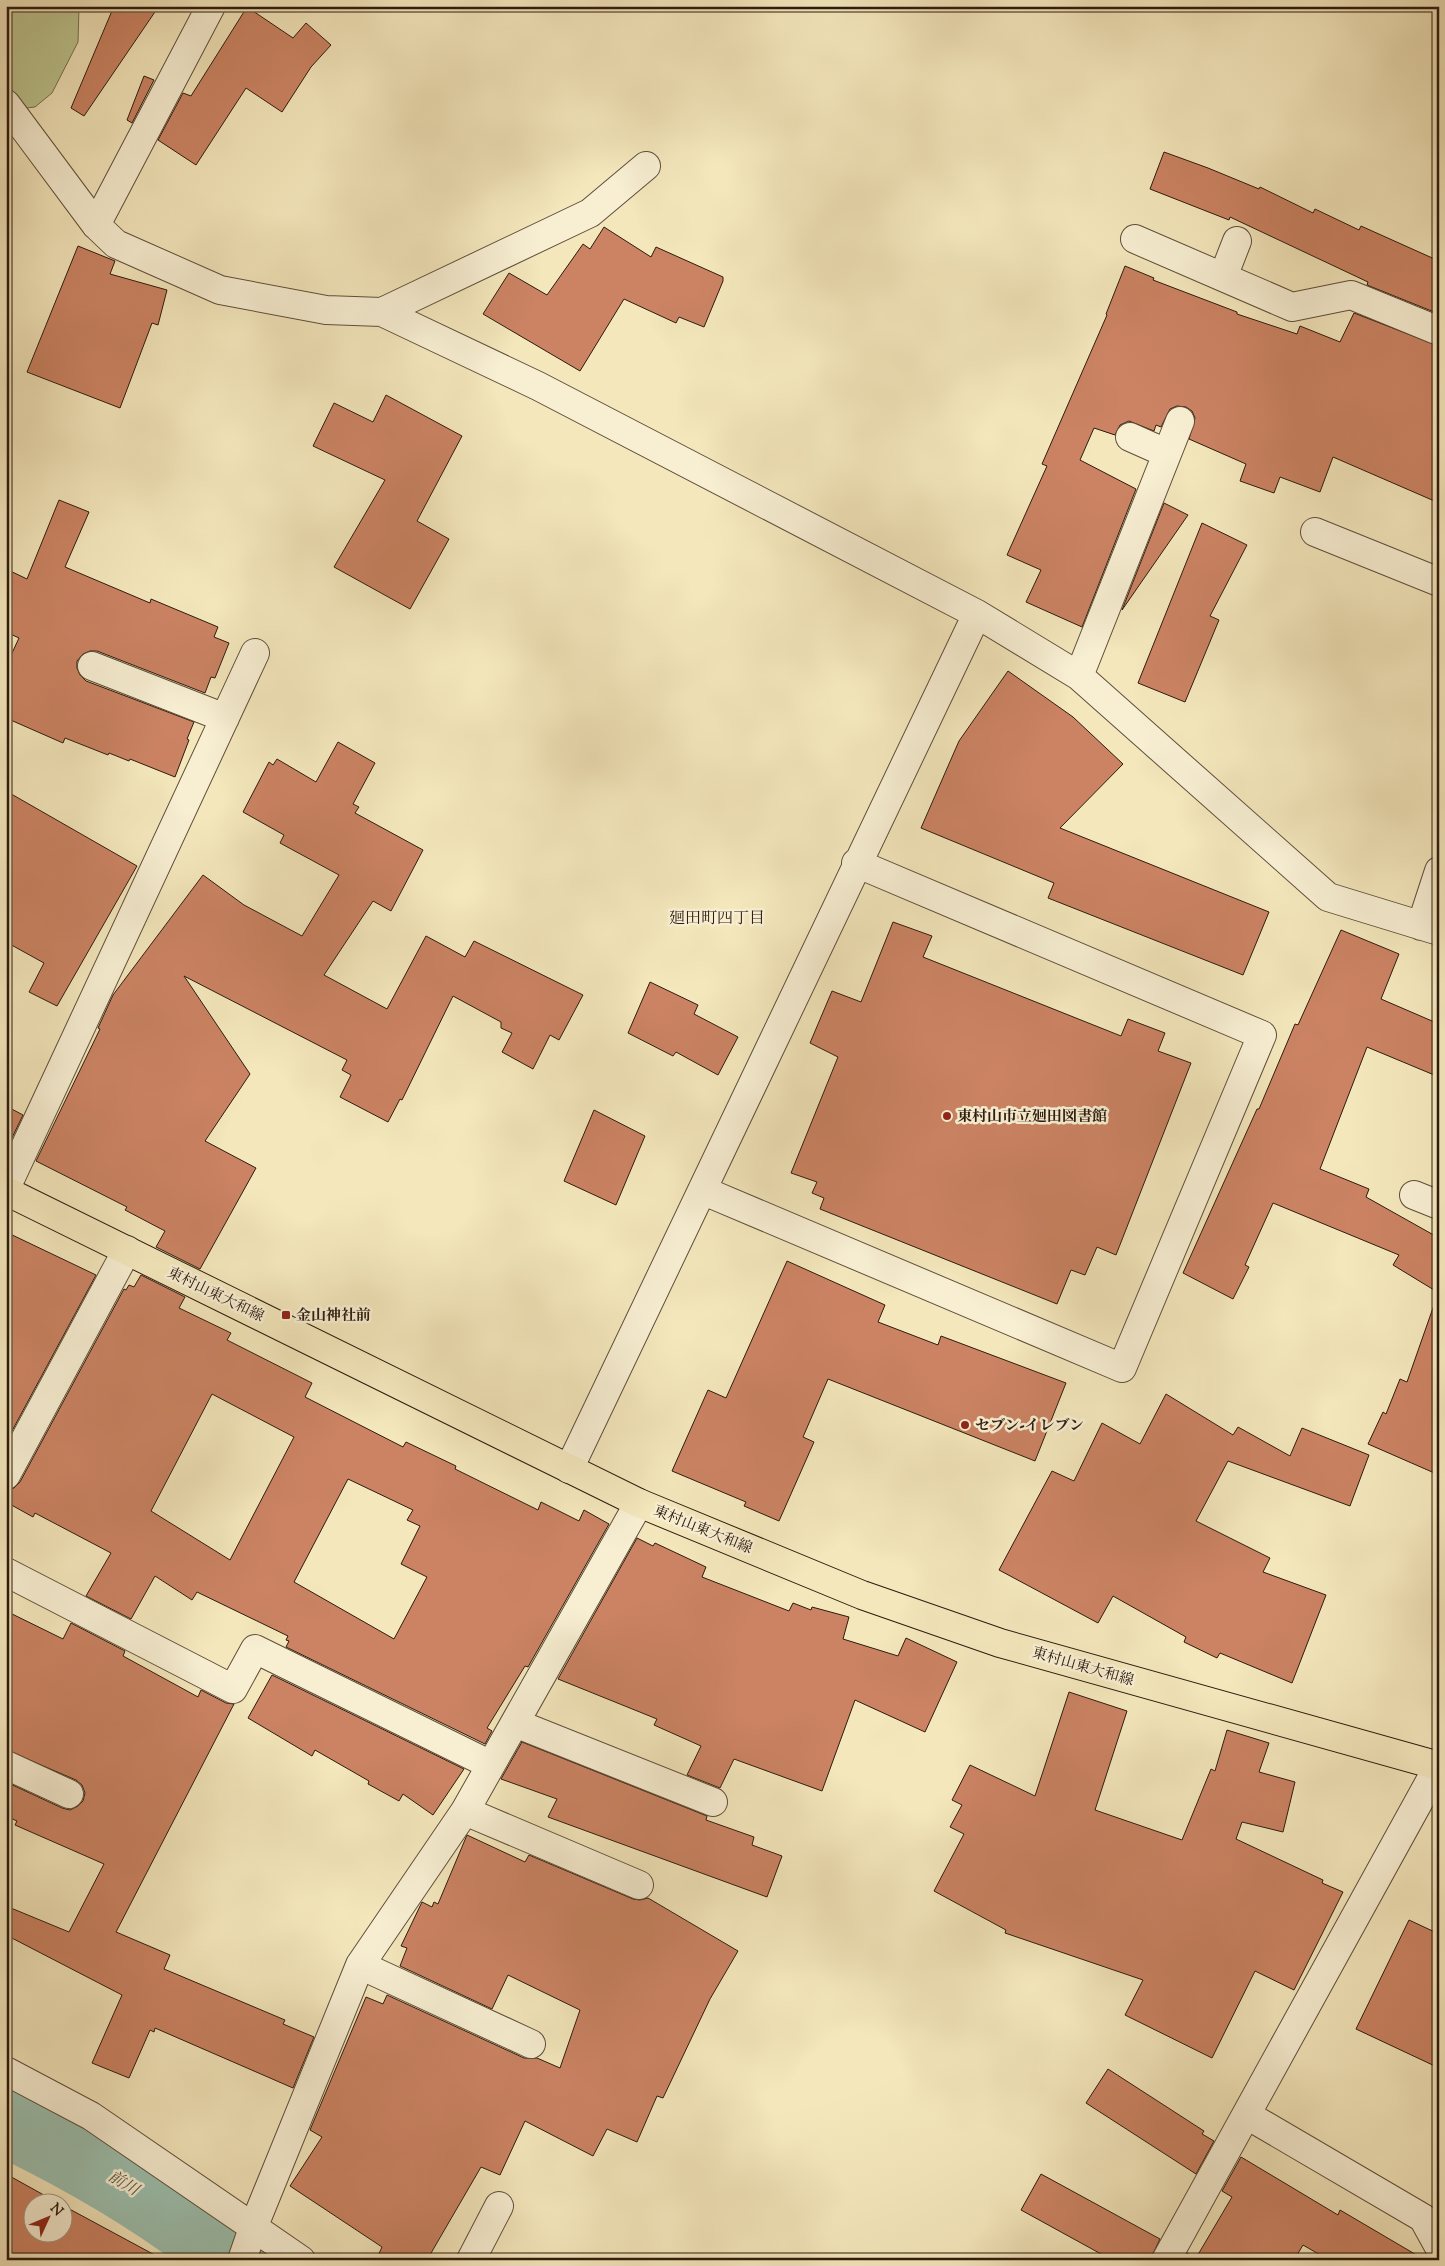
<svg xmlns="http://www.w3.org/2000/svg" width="1445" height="2266" viewBox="0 0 1445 2266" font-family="'Sorts Mill Goudy','Noto Serif JP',serif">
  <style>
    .green { fill: #bdc58f; stroke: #75704f }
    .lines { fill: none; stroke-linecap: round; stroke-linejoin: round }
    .river { stroke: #9cc0af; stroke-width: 75 }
    .building { fill: #cb8363; stroke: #2d1b0f; fill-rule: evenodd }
    .minor-casing { stroke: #5f4e3a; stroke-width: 30 }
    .major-casing { stroke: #2d1b0f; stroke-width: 30 }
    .minor { stroke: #f8efd3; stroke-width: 28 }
    .major { stroke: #f4e7bc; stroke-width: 28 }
    .poi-dot { fill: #8f2418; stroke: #f8efd3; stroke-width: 2 }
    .labels { text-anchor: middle; stroke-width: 5; stroke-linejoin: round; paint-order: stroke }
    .poi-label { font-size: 15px; font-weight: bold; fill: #2d1b0f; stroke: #f8efd3; text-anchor: start }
    .street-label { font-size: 15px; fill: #2d1b0f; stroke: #f8efd3 }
    .neighbourhood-label { font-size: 16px; fill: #2d1b0f; stroke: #f8efd3 }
    .water-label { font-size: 16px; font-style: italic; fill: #545547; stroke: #f8efd3 }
  </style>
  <rect width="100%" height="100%" fill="#f4e7bc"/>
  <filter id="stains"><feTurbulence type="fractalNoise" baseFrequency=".004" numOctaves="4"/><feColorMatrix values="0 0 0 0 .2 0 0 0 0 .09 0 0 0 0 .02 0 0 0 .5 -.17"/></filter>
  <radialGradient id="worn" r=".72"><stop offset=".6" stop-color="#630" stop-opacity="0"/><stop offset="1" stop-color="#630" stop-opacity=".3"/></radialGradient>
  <path class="green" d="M 6,6 L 79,6 L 78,42 L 52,93 L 35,107 L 26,108 L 6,82 Z"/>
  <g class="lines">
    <path class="river" d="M 6,2119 C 87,2158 165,2203 234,2260"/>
  </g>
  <path class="building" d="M 114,6 L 159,6 L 84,116 L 71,108 Z
    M 247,7 L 293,38 L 306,23 L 331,45 L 311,67 L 282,112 L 246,88 L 196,165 L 158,140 L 183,93 L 191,96 Z
    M 144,76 L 154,80 L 132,123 L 127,120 Z
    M 1164,152 L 1208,168 L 1259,189 L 1260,187 L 1313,213 L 1315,209 L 1359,230 L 1361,226 L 1439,261 L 1439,314 L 1367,285 L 1368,282 L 1230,217 L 1229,220 L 1150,189 Z
    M 604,227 L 651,257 L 656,247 L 723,277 L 723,281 L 704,327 L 679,317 L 676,323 L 624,299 L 580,371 L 483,314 L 509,273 L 547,295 L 583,244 L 590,249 Z
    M 78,246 L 115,261 L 110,274 L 167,290 L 158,325 L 152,323 L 120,408 L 27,372 Z
    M 1125,266 L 1154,278 L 1153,280 L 1237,312 L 1237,314 L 1297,334 L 1300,326 L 1340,342 L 1354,313 L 1439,346 L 1439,503 L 1333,457 L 1320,492 L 1280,477 L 1274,493 L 1240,481 L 1246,464 L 1189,439 L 1195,418 L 1192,411 L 1186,407 L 1177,406 L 1170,409 L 1161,427 L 1156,425 L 1154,431 L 1129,421 L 1120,425 L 1115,435 L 1094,428 L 1080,460 L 1136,489 L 1082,627 L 1026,602 L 1041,570 L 1007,555 L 1047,466 L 1042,464 L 1107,315 L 1106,314 Z
    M 386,395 L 462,436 L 417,521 L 449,539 L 410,609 L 334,567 L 385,480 L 313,446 L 334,403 L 373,422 Z
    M 59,500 L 89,512 L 65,567 L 150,603 L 151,599 L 218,627 L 214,637 L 229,643 L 215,678 L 211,677 L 205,693 L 97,651 L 90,651 L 83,654 L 77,661 L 77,668 L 80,675 L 86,681 L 194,722 L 187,739 L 189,740 L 175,777 L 130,759 L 129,761 L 109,753 L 108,755 L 65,738 L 63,743 L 6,718 L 6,666 L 19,638 L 6,632 L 6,569 L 27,579 Z
    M 1164,503 L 1188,515 L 1122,610 Z
    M 1202,523 L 1247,545 L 1210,616 L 1219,620 L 1185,702 L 1138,683 Z
    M 1008,671 L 1073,717 L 1123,764 L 1060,828 L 1269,912 L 1243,975 L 1048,898 L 1054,883 L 921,828 L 959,741 Z
    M 338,742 L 375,763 L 353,804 L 359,807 L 355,813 L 423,850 L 391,911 L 373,901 L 324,975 L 387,1009 L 426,936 L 465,957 L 474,941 L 583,995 L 559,1040 L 550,1035 L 533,1069 L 502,1052 L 512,1033 L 501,1028 L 501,1022 L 453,996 L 402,1100 L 400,1099 L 388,1122 L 340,1097 L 351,1075 L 342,1070 L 347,1060 L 184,976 L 250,1074 L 205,1141 L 256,1168 L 200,1269 L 156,1247 L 165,1231 L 125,1210 L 127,1207 L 36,1161 L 100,1029 L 98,1028 L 113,995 L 203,875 L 244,905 L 302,936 L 339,875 L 280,843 L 284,835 L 243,812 L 269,762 L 273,765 L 277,759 L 316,782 Z
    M 6,791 L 137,866 L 57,1006 L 29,992 L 44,963 L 6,942 Z
    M 893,922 L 932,936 L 923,957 L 1121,1036 L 1128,1019 L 1165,1033 L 1158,1051 L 1191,1063 L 1116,1255 L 1097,1247 L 1085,1275 L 1071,1270 L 1057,1304 L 820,1209 L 824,1198 L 812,1193 L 817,1182 L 791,1173 L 838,1057 L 810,1043 L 832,991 L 861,1002 Z
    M 1341,930 L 1399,954 L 1381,999 L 1439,1024 L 1439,1077 L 1367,1047 L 1320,1169 L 1369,1189 L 1366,1197 L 1439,1238 L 1439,1293 L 1393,1265 L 1399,1255 L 1273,1203 L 1245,1265 L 1249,1267 L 1233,1299 L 1183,1273 L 1257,1109 L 1259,1109 L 1295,1024 L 1298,1025 Z
    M 650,982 L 698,1005 L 694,1014 L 738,1037 L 718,1075 L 676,1052 L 673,1056 L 628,1033 Z
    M 6,1106 L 23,1115 L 8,1146 L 6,1145 Z
    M 594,1110 L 645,1136 L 616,1205 L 564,1181 Z
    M 6,1232 L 96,1275 L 6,1442 Z
    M 787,1261 L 885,1305 L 878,1322 L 938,1345 L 941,1336 L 1066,1383 L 1035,1461 L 828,1379 L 803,1437 L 814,1442 L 779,1521 L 744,1506 L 746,1502 L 672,1471 L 708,1390 L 726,1398 Z
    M 141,1275 L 185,1297 L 179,1308 L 231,1333 L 227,1340 L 312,1383 L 305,1397 L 403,1447 L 406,1442 L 456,1466 L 455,1469 L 538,1510 L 541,1502 L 579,1521 L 584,1510 L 609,1524 L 528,1667 L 525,1666 L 487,1728 L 492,1731 L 485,1744 L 286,1647 L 289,1641 L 286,1640 L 288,1636 L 197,1592 L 192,1600 L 155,1576 L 131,1619 L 86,1596 L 111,1553 L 35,1513 L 33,1517 L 6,1502 L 6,1491 L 14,1488 L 20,1482 L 124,1289 L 126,1290 L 129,1285 L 134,1287 ZM 212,1394 L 294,1437 L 230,1560 L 151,1511 ZM 348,1479 L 413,1510 L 407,1520 L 420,1526 L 401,1564 L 427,1577 L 394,1639 L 294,1582 Z
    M 1434,1305 L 1439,1306 L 1439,1475 L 1368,1444 L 1383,1412 L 1386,1414 L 1400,1379 L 1407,1382 Z
    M 1166,1394 L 1233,1435 L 1238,1427 L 1290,1456 L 1302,1428 L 1369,1455 L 1350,1506 L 1228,1461 L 1196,1521 L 1270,1558 L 1263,1572 L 1326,1595 L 1292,1683 L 1220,1653 L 1217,1658 L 1184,1642 L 1186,1637 L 1113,1596 L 1098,1623 L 999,1570 L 1052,1471 L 1074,1481 L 1102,1423 L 1140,1444 Z
    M 637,1538 L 653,1546 L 655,1543 L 706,1567 L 702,1577 L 789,1611 L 793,1603 L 811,1610 L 812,1607 L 849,1617 L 843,1639 L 898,1656 L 906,1638 L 957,1662 L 925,1732 L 855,1700 L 822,1791 L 734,1759 L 720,1788 L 687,1775 L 701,1746 L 654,1725 L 657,1719 L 558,1679 Z
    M 6,1611 L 63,1639 L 71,1623 L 125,1651 L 123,1656 L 198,1697 L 201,1690 L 226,1703 L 234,1704 L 116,1932 L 170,1955 L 164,1969 L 285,2020 L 283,2024 L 314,2037 L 293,2088 L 155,2028 L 154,2032 L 150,2030 L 129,2078 L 92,2063 L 122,1995 L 6,1935 L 6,1906 L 69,1932 L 104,1864 L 15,1825 L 17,1821 L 6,1816 L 6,1782 L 62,1808 L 70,1810 L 78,1806 L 83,1801 L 85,1793 L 82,1785 L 76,1780 L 6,1750 Z
    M 272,1675 L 464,1769 L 433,1815 L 403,1794 L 399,1801 L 368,1784 L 369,1781 L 315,1750 L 312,1756 L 248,1718 Z
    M 1069,1692 L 1127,1711 L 1095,1810 L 1182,1840 L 1211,1769 L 1215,1771 L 1227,1730 L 1269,1743 L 1259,1772 L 1295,1782 L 1283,1832 L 1242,1822 L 1236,1839 L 1323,1880 L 1322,1883 L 1343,1892 L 1294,1990 L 1255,1971 L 1212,2058 L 1125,2015 L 1143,1980 L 1005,1933 L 1006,1930 L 934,1891 L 964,1834 L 950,1827 L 962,1805 L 952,1800 L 970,1765 L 1035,1796 Z
    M 522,1742 L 707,1816 L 706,1820 L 754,1837 L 752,1845 L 782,1856 L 767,1897 L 548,1817 L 557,1799 L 501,1779 Z
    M 467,1835 L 525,1862 L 529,1855 L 633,1899 L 640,1900 L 648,1898 L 738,1951 L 710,1999 L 663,2098 L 657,2096 L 637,2142 L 607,2129 L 593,2156 L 525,2121 L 500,2175 L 481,2167 L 427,2260 L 376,2260 L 382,2247 L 290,2186 L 322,2137 L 310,2130 L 366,1997 L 383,2004 L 387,1995 L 524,2058 L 537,2058 L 560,2068 L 580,2010 L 508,1975 L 492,2009 L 400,1966 L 407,1948 L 401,1946 L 422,1902 L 432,1907 L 434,1902 L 438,1904 Z
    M 1409,1920 L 1439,1934 L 1439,2068 L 1356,2029 Z
    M 1108,2069 L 1204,2131 L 1202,2134 L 1214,2141 L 1196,2174 L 1086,2103 Z
    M 1241,2157 L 1338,2215 L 1340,2210 L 1425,2260 L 1329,2260 L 1303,2245 L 1294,2260 L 1184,2260 L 1187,2253 L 1196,2258 L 1232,2197 L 1222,2191 Z
    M 6,2174 L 60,2204 L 32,2204 L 32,2234 L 62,2234 L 62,2205 L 164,2260 L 6,2260 Z
    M 1041,2174 L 1160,2239 L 1150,2260 L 1112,2260 L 1021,2210 Z"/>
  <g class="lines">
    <g class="minor-casing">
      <path id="minor" d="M 6,104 L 96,225 L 116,244 L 220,290 L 326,310 L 382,312 L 538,386 L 977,614 L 1079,676 L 1328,897 L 1439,931
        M 96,225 L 211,6
        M 1135,239 L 1292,307 L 1351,295 L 1439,331
        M 1223,277 L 1237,241
        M 382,312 L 590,213 L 646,166
        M 1130,437 L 1166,453
        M 1315,532 L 1439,582
        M 92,666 L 225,718
        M 1079,676 L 1180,421
        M 1421,926 L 1439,871
        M 6,1188 L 255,653
        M 704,1191 L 1122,1368 L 1262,1035 L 856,863
        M 1414,1195 L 1439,1205
        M 569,1469 C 707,1185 839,898 977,614
        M 6,1475 L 127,1250
        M 6,1572 L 233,1689 L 255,1649 L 491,1765
        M 515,1723 L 713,1802
        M 6,1765 L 69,1794
        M 465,1811 L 639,1885
        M 360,1965 L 531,2044
        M 6,2071 L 91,2116 L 301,2260
        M 1247,2115 L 1423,2218 L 1439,2247
        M 242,2260 L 253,2228 L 360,1965 L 465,1811 L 639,1503
        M 471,2260 L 499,2206
        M 1166,2260 L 1439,1765"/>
    </g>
    <g class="major-casing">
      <path id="major" d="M 6,1191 L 639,1503 L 862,1595 L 1000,1643 L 1439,1766"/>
    </g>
    <use href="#minor" class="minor"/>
    <use href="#major" class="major"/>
  </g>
  <g class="poi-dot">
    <circle cx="947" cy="1116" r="5"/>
    <rect x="281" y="1310" width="10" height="10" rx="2.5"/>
    <circle cx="965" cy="1425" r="5"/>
  </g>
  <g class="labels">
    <g class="poi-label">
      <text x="957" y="1121">東村山市立廻田図書館</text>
      <text x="296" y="1320">金山神社前</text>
      <text x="975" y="1430">セブン-イレブン</text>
    </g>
    <g class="street-label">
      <text transform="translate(216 1294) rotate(26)" y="5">東村山東大和線</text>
      <text transform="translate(703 1529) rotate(22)" y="5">東村山東大和線</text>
      <text transform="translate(1083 1666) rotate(16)" y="5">東村山東大和線</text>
    </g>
    <g class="neighbourhood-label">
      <text x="717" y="923">廻田町四丁目</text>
    </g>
    <g class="water-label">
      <text transform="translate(124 2182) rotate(31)" y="6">前川</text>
    </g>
  </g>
  <rect width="1445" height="2266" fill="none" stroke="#f4e7bc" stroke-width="25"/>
  <rect x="8" y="8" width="1430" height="2251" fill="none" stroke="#2d1b0f" stroke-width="2.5"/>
  <rect x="12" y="12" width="1420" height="2241" fill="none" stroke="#2d1b0f"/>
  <g transform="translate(48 2218) rotate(46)"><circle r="24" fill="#f8efd3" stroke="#a79a85"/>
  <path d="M0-4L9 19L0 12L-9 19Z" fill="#8f2418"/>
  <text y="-8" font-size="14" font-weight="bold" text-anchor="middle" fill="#2d1b0f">N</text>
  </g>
  <rect width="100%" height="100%" filter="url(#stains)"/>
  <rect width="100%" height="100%" fill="url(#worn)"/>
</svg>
